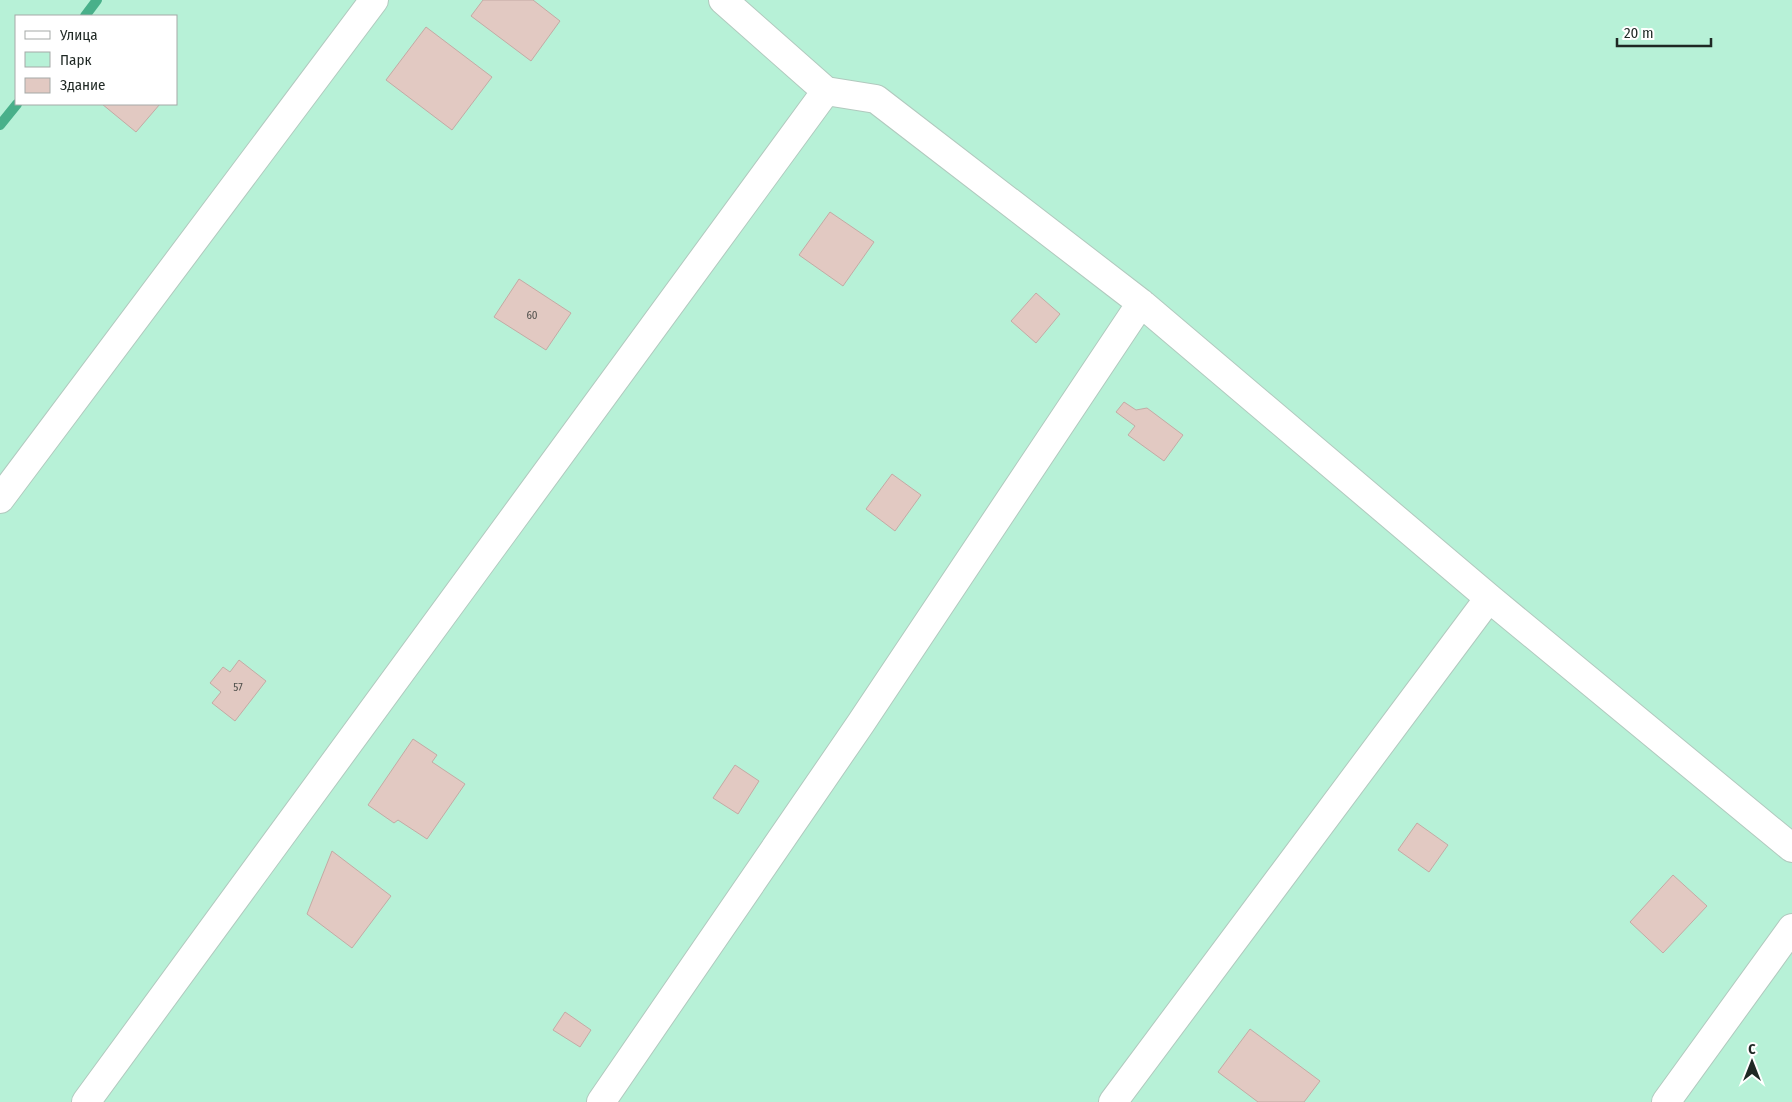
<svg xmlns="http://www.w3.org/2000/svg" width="1792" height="1102" viewBox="0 0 1792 1102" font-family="'Fira Sans Condensed',sans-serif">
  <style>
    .green { fill: #b7f1d7; fill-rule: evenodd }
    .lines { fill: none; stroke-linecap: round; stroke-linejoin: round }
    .stream { stroke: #49b08a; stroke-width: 10 }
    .building { fill: #e2c9c2; stroke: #c3aaa4 }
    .minor-casing { stroke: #b1c9be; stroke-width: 30 }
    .minor { stroke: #fff; stroke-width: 28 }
    .labels { text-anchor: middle; stroke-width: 4; stroke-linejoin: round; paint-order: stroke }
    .number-label { font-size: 11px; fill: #50504c }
  </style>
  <rect width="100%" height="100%" fill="#ddf6ea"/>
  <path class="green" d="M 0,0 L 1792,0 L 1792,1102 L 0,1102 ZM 16,16 L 176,16 L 176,104 L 16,104 Z"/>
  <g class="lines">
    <path class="stream" d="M 85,16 L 97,0
      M 0,125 L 17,104"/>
  </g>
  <path class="building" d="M 483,0 L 533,0 L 560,21 L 531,61 L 471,16 Z
    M 426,27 L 492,77 L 452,130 L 386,80 Z
    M 102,104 L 160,104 L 136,132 Z
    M 830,212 L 874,242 L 843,286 L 799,255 Z
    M 519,279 L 571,313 L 546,350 L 494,317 Z
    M 1036,293 L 1060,314 L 1036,343 L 1011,321 Z
    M 1124,402 L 1136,410 L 1147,408 L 1183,435 L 1164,461 L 1128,435 L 1135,426 L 1116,412 Z
    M 892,474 L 921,495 L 895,531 L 866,509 Z
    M 239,660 L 266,681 L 235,721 L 212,703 L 221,692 L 210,683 L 223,667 L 230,672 Z
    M 413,739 L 437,755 L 432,762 L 465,784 L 427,839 L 398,820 L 394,823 L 368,805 Z
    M 735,765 L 759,781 L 738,814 L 713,798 Z
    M 1417,823 L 1448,845 L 1429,872 L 1398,850 Z
    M 332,851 L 391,896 L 352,948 L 307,914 Z
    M 1673,875 L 1707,906 L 1663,953 L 1630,922 Z
    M 565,1012 L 591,1030 L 580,1047 L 553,1030 Z
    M 1250,1029 L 1320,1081 L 1304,1102 L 1258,1102 L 1218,1072 Z"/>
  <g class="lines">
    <g class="minor-casing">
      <path id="minor" d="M 723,0 L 826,91 L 876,99 L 1141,303 L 1489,598 L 1792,848
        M 0,499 L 374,0
        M 86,1102 L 826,91
        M 601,1102 L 861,723 L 1141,303
        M 1113,1102 L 1489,598
        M 1666,1102 L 1792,928"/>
    </g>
    <use href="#minor" class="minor"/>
  </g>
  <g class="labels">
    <g class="number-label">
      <text x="532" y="319">60</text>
      <text x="238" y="691">57</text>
    </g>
  </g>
  <rect x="15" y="15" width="162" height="90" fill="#ffffff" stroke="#a5a9a7"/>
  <rect x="25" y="31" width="25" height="8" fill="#ffffff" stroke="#a5a9a7"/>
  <text x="60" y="40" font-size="15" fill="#1f2824">Улица</text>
  <rect x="25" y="52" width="25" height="15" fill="#b7f1d7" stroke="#a5a9a7"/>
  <text x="60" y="65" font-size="15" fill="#1f2824">Парк</text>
  <rect x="25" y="78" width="25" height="15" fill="#e2c9c2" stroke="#a5a9a7"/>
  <text x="60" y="90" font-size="15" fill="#1f2824">Здание</text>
  <g transform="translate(1752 1062)" stroke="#ffffff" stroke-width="4" paint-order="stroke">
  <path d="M0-4L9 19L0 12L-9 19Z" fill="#1f2824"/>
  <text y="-8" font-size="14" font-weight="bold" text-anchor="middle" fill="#1f2824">С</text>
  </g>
  <path d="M1617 38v8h94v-8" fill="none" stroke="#1f2824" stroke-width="2.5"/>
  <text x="1624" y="38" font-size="15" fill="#1f2824" stroke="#ffffff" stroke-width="4" paint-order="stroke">20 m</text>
</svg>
